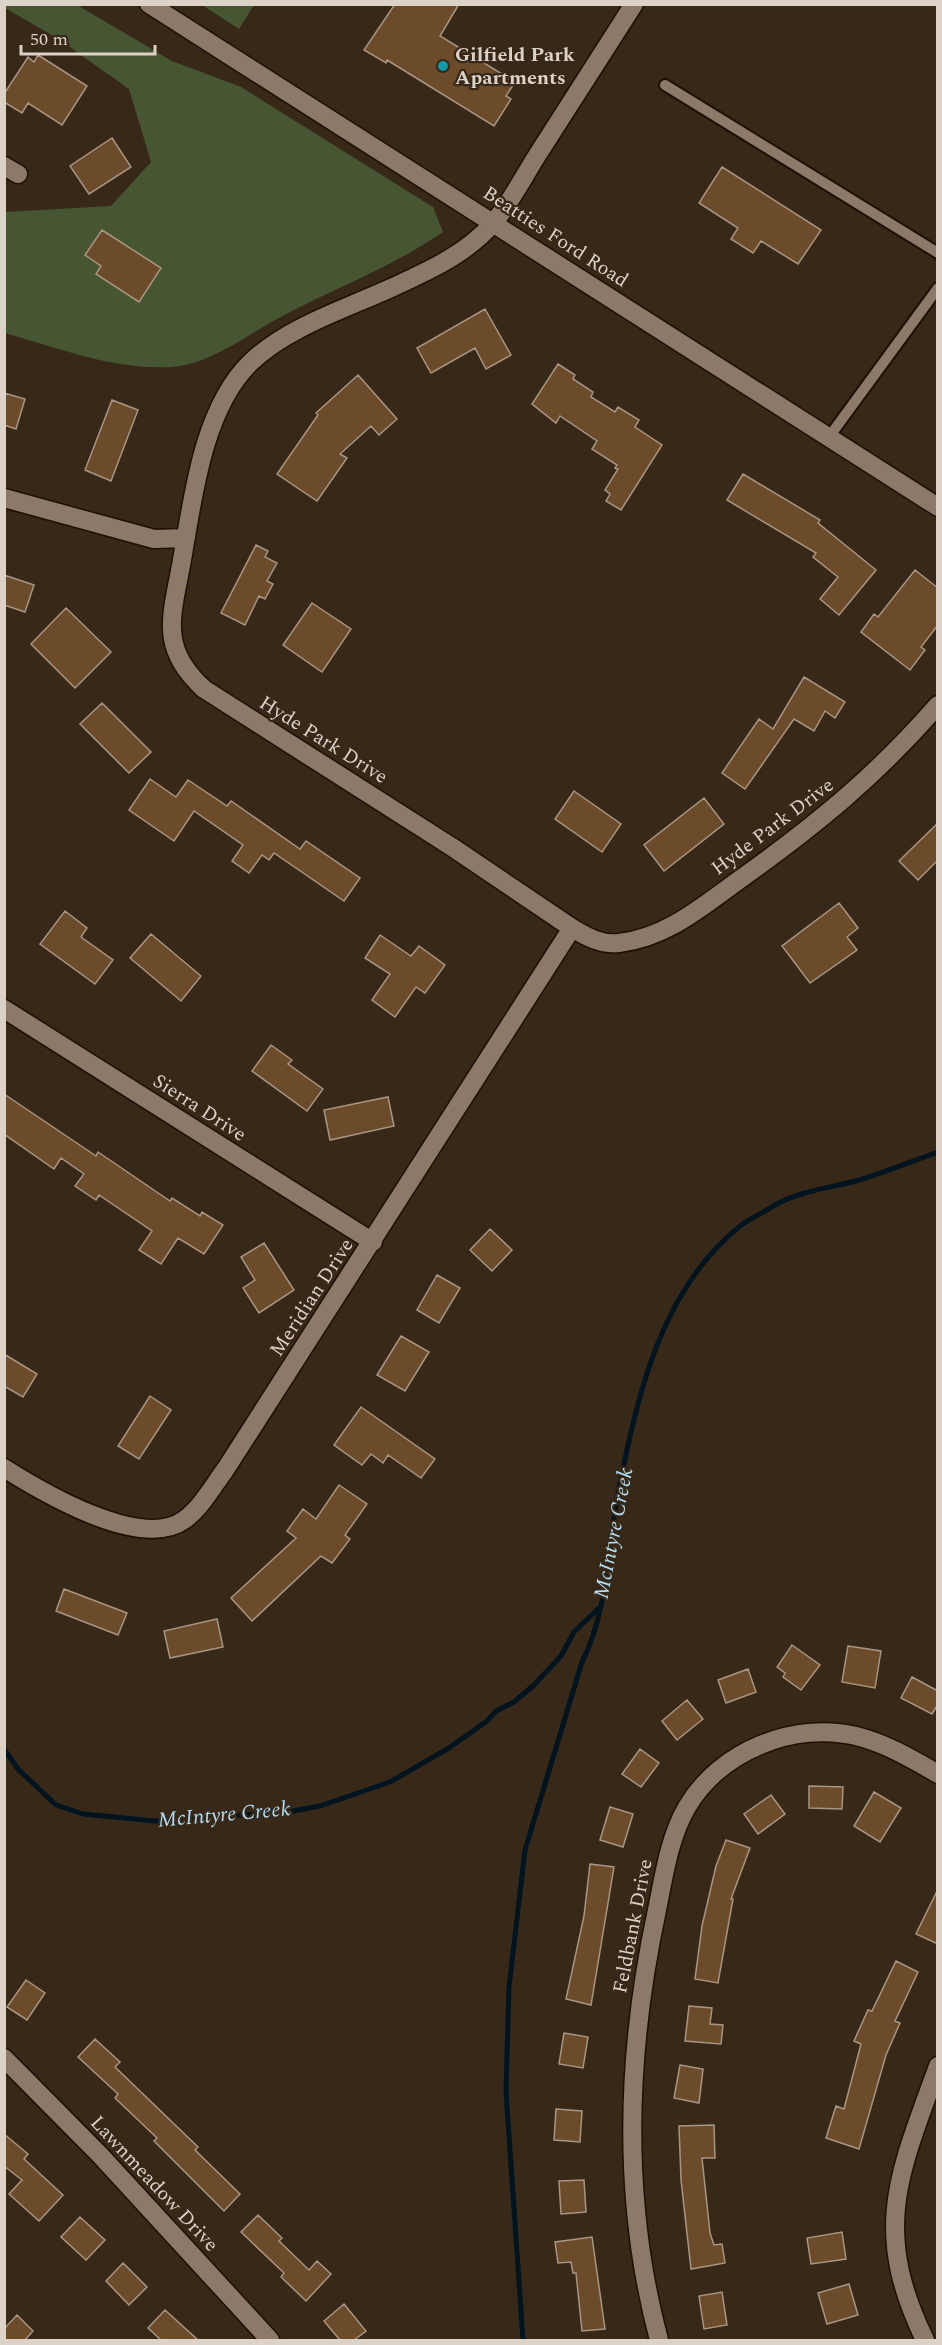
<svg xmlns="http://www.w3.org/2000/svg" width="942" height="2345" viewBox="0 0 942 2345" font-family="Spectral,serif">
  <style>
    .green { fill: #465532 }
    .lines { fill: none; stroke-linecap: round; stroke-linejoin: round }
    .stream { stroke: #001420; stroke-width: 5 }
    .building { fill: #6b4b2a; stroke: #a89583; stroke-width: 1.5 }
    .lane-casing { stroke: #1e1003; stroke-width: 14 }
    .street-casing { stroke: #1e1003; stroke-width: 21 }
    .secondary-casing { stroke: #1e1003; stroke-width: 21 }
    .lane { stroke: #8c7967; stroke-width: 10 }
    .street { stroke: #8c7967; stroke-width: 18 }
    .secondary { stroke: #8c7967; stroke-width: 18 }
    .culture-dot { fill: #0f9aa8; stroke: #372818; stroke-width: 2 }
    .labels { text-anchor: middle; stroke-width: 4.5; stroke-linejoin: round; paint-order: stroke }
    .poi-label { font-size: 20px; font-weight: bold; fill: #dcd2c8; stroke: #372818; text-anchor: start }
    .street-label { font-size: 20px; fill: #dcd2c8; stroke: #372818 }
    .water-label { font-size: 21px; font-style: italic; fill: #b1ddf5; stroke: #372818 }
  </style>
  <rect width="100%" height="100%" fill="#372818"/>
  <path class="green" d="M 5,4 L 77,5 L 172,61 L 241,87 L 433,207 L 443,232 C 389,269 334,288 277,319 C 244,337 209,365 170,367 C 114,370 58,348 5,333 L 5,212 L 111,206 L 151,162 L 129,89 L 57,38 L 5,8 Z
    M 202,5 L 254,5 L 239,29 Z"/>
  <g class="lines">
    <path class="stream" d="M 4,1749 L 18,1769 L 56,1805 L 83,1814 L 155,1821 L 288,1812 L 320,1806 L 390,1782 L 449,1748 L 487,1721 L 496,1711 L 514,1702 L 534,1685 L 561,1656 L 574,1632 L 598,1609
      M 523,2340 L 506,2091 L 509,1987 L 525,1850 L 582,1662 C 608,1611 607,1550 618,1494 C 637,1398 659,1292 739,1227 C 748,1219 760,1215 770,1208 C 794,1192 829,1188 856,1181 C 883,1173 910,1162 938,1152"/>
  </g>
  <path class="building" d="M 395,4 L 459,4 L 440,36 L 515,82 L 506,96 L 511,99 L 494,126 L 387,60 L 386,63 L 364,50 Z
    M 38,55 L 87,86 L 62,125 L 28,103 L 22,113 L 4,102 L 4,94 L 28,57 L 34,62 Z
    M 112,138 L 131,167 L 89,194 L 70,166 Z
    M 722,167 L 821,230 L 798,264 L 761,241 L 753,253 L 731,239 L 738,228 L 699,203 Z
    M 102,230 L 161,268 L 139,302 L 96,274 L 101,266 L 85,255 Z
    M 485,309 L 511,355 L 486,369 L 475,348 L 431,373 L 417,348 Z
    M 558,364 L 575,375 L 573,379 L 593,392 L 591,397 L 615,412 L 618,407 L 639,420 L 635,427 L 662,445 L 621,510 L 606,501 L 610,494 L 605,490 L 618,469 L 615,468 L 617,465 L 592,449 L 597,441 L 560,416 L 556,423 L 532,404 Z
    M 358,375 L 397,419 L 379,435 L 371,426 L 340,454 L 347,458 L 317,501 L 277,474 L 318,415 L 316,413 Z
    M 4,393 L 25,399 L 16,429 L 4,425 Z
    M 112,400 L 138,410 L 111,481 L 85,470 Z
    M 743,474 L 820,520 L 818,523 L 876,570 L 839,615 L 820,599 L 838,577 L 813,557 L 816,553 L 727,500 Z
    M 256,545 L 268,551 L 265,557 L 277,563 L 267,581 L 273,584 L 265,599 L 259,596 L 245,625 L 221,613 Z
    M 915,570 L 938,588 L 938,625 L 921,647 L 925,650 L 910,670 L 861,632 L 874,614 L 878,617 Z
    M 4,575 L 34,585 L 25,612 L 4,605 Z
    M 312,603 L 351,629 L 322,672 L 283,645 Z
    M 66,608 L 111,652 L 75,688 L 31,644 Z
    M 804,677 L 845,702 L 835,718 L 825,711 L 814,731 L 794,719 L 745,789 L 722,773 L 759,719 L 773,729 Z
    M 102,703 L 151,752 L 129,773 L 80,724 Z
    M 150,779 L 176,797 L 188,780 L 227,806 L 231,801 L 300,849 L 306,841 L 360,878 L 344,901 L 274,853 L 269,860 L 262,855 L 249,873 L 232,861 L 243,845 L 194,811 L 174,841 L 129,810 Z
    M 574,791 L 621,824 L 602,852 L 555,819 Z
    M 704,798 L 724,824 L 664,871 L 644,845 Z
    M 938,823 L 938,860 L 918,880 L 899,861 Z
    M 839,903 L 858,928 L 847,937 L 857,950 L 810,983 L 782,946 Z
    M 65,911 L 87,928 L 81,937 L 113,960 L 95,984 L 40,944 Z
    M 151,934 L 201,976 L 181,1001 L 130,958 Z
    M 380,935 L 411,956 L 419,946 L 445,965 L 425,993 L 416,987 L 395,1017 L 372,1000 L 390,974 L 365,958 Z
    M 271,1045 L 292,1060 L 288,1064 L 323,1089 L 307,1111 L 252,1071 Z
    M 4,1094 L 96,1156 L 98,1152 L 170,1201 L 172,1198 L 200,1216 L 202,1212 L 223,1225 L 204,1254 L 178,1238 L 161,1264 L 139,1250 L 152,1231 L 99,1195 L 96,1200 L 75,1186 L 84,1174 L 61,1158 L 54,1169 L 4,1134 Z
    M 388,1097 L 394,1126 L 330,1140 L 324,1110 Z
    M 490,1229 L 512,1250 L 492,1271 L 470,1250 Z
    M 264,1243 L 294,1290 L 259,1313 L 243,1288 L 255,1280 L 241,1257 Z
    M 437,1275 L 460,1288 L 439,1323 L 417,1310 Z
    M 401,1336 L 429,1352 L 405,1391 L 377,1375 Z
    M 4,1354 L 37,1374 L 23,1397 L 4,1386 Z
    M 150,1396 L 171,1410 L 139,1459 L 118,1446 Z
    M 361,1407 L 435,1459 L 421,1478 L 388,1455 L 383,1463 L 371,1454 L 362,1465 L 334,1445 Z
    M 339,1485 L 367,1504 L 345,1535 L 350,1539 L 332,1563 L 321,1556 L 252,1621 L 231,1598 L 296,1538 L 287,1531 L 303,1509 L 316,1519 Z
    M 64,1589 L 127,1613 L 118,1635 L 56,1611 Z
    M 217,1619 L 223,1647 L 170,1658 L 164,1631 Z
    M 792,1645 L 820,1665 L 801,1690 L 783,1677 L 785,1673 L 777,1667 Z
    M 848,1646 L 881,1651 L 875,1688 L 842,1682 Z
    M 748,1669 L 756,1692 L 726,1703 L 718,1680 Z
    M 912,1677 L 938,1691 L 938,1704 L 932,1714 L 901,1698 Z
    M 687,1700 L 703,1719 L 677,1740 L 662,1721 Z
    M 640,1749 L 659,1763 L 641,1787 L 622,1774 Z
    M 809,1786 L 843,1787 L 842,1809 L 809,1808 Z
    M 874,1792 L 901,1808 L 880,1842 L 854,1826 Z
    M 771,1795 L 785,1814 L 758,1834 L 744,1814 Z
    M 610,1807 L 633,1814 L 623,1847 L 600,1840 Z
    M 726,1840 L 750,1848 L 731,1899 L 733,1899 L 718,1983 L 695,1979 L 702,1926 L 716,1866 Z
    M 590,1864 L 614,1867 L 591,2005 L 566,1999 L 584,1916 Z
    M 938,1889 L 938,1944 L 916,1934 Z
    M 896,1961 L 918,1972 L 895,2021 L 900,2023 L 886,2055 L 859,2149 L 826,2138 L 836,2106 L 844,2109 L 861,2044 L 854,2041 L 868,2010 L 872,2011 Z
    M 26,1980 L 45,1993 L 27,2020 L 7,2007 Z
    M 689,2006 L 712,2008 L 710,2024 L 723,2025 L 721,2044 L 685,2041 Z
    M 564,2033 L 588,2037 L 583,2068 L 559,2064 Z
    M 95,2039 L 120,2062 L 115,2067 L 198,2147 L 195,2150 L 240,2194 L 224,2211 L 154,2141 L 157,2138 L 115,2098 L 118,2094 L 78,2057 Z
    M 680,2065 L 703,2069 L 699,2103 L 674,2098 Z
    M 556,2109 L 582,2111 L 580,2142 L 554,2140 Z
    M 714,2125 L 715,2158 L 702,2158 L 710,2233 L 714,2245 L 722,2244 L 725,2263 L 691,2269 L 681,2180 L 679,2126 Z
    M 4,2134 L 28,2154 L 24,2159 L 63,2195 L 39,2221 L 9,2194 L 22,2180 L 4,2166 Z
    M 584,2180 L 586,2212 L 561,2214 L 559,2181 Z
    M 258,2215 L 282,2238 L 279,2241 L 309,2270 L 317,2261 L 331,2274 L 306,2301 L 281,2277 L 284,2273 L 241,2232 Z
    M 80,2217 L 105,2240 L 86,2260 L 61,2237 Z
    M 842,2232 L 846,2259 L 811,2264 L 807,2238 Z
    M 592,2237 L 605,2329 L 582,2331 L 576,2273 L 573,2273 L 571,2262 L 558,2263 L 555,2242 Z
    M 123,2263 L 147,2287 L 129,2305 L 106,2281 Z
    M 849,2284 L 858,2315 L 827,2324 L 818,2293 Z
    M 722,2292 L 727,2325 L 704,2329 L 699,2296 Z
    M 344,2304 L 366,2331 L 354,2340 L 340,2340 L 324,2321 Z
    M 165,2310 L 198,2340 L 161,2340 L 148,2328 Z
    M 17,2315 L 33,2331 L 25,2340 L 4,2340 L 4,2329 Z"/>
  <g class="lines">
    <g class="lane-casing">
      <path id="lane" d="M 665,85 L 938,253
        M 829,437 L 938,288"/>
    </g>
    <g class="street-casing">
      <path id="street" d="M 634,4 C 602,54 570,104 538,154 C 524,176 511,202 494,222 C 467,254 428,271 391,288 C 345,309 288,327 251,362 C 203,408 193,497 182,560 C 172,616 158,647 204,689 L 452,847 L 572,928 C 587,937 601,945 619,943 C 666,938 703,906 739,880 C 816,825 875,777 938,705
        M 4,166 L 18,174
        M 4,498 L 154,539 L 186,538
        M 4,1009 L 373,1242
        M 4,1468 C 42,1492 141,1551 184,1520 C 201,1508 213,1486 225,1470 L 572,928
        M 4,2058 L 100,2155 L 270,2340
        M 659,2340 C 621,2198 626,2054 657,1910 C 664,1876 669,1838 687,1807 C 720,1751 794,1721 856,1736 C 885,1743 912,1759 938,1774
        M 925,2340 C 871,2229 899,2174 938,2066"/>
    </g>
    <g class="secondary-casing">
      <path id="secondary" d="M 149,4 L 938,507"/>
    </g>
    <use href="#lane" class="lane"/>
    <use href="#street" class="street"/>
    <use href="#secondary" class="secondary"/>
  </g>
  <circle class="culture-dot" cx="443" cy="66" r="6"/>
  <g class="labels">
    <g class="poi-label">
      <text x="455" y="61">Gilfield Park<tspan x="455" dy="23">Apartments</tspan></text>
    </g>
    <g class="street-label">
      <text transform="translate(556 236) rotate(33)" y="7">Beatties Ford Road</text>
      <text transform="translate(324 739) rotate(32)" y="7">Hyde Park Drive</text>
      <text transform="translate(772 826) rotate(-37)" y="7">Hyde Park Drive</text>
      <text transform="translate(200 1107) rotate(33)" y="7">Sierra Drive</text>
      <text transform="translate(311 1297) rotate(-57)" y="7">Meridian Drive</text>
      <text transform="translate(632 1926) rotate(-79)" y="7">Feldbank Drive</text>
      <text transform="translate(155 2183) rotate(47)" y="7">Lawnmeadow Drive</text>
    </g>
    <g class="water-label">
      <text transform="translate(613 1533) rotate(-79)" y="7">McIntyre Creek</text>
      <text transform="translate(224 1814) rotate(-5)" y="7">McIntyre Creek</text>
    </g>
  </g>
  <rect width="942" height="2345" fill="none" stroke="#dcd2c8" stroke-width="12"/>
  <path d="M21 45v9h134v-9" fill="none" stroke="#dcd2c8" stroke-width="3"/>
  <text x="30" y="45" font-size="18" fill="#dcd2c8" stroke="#372818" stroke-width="4.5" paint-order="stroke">50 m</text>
</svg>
